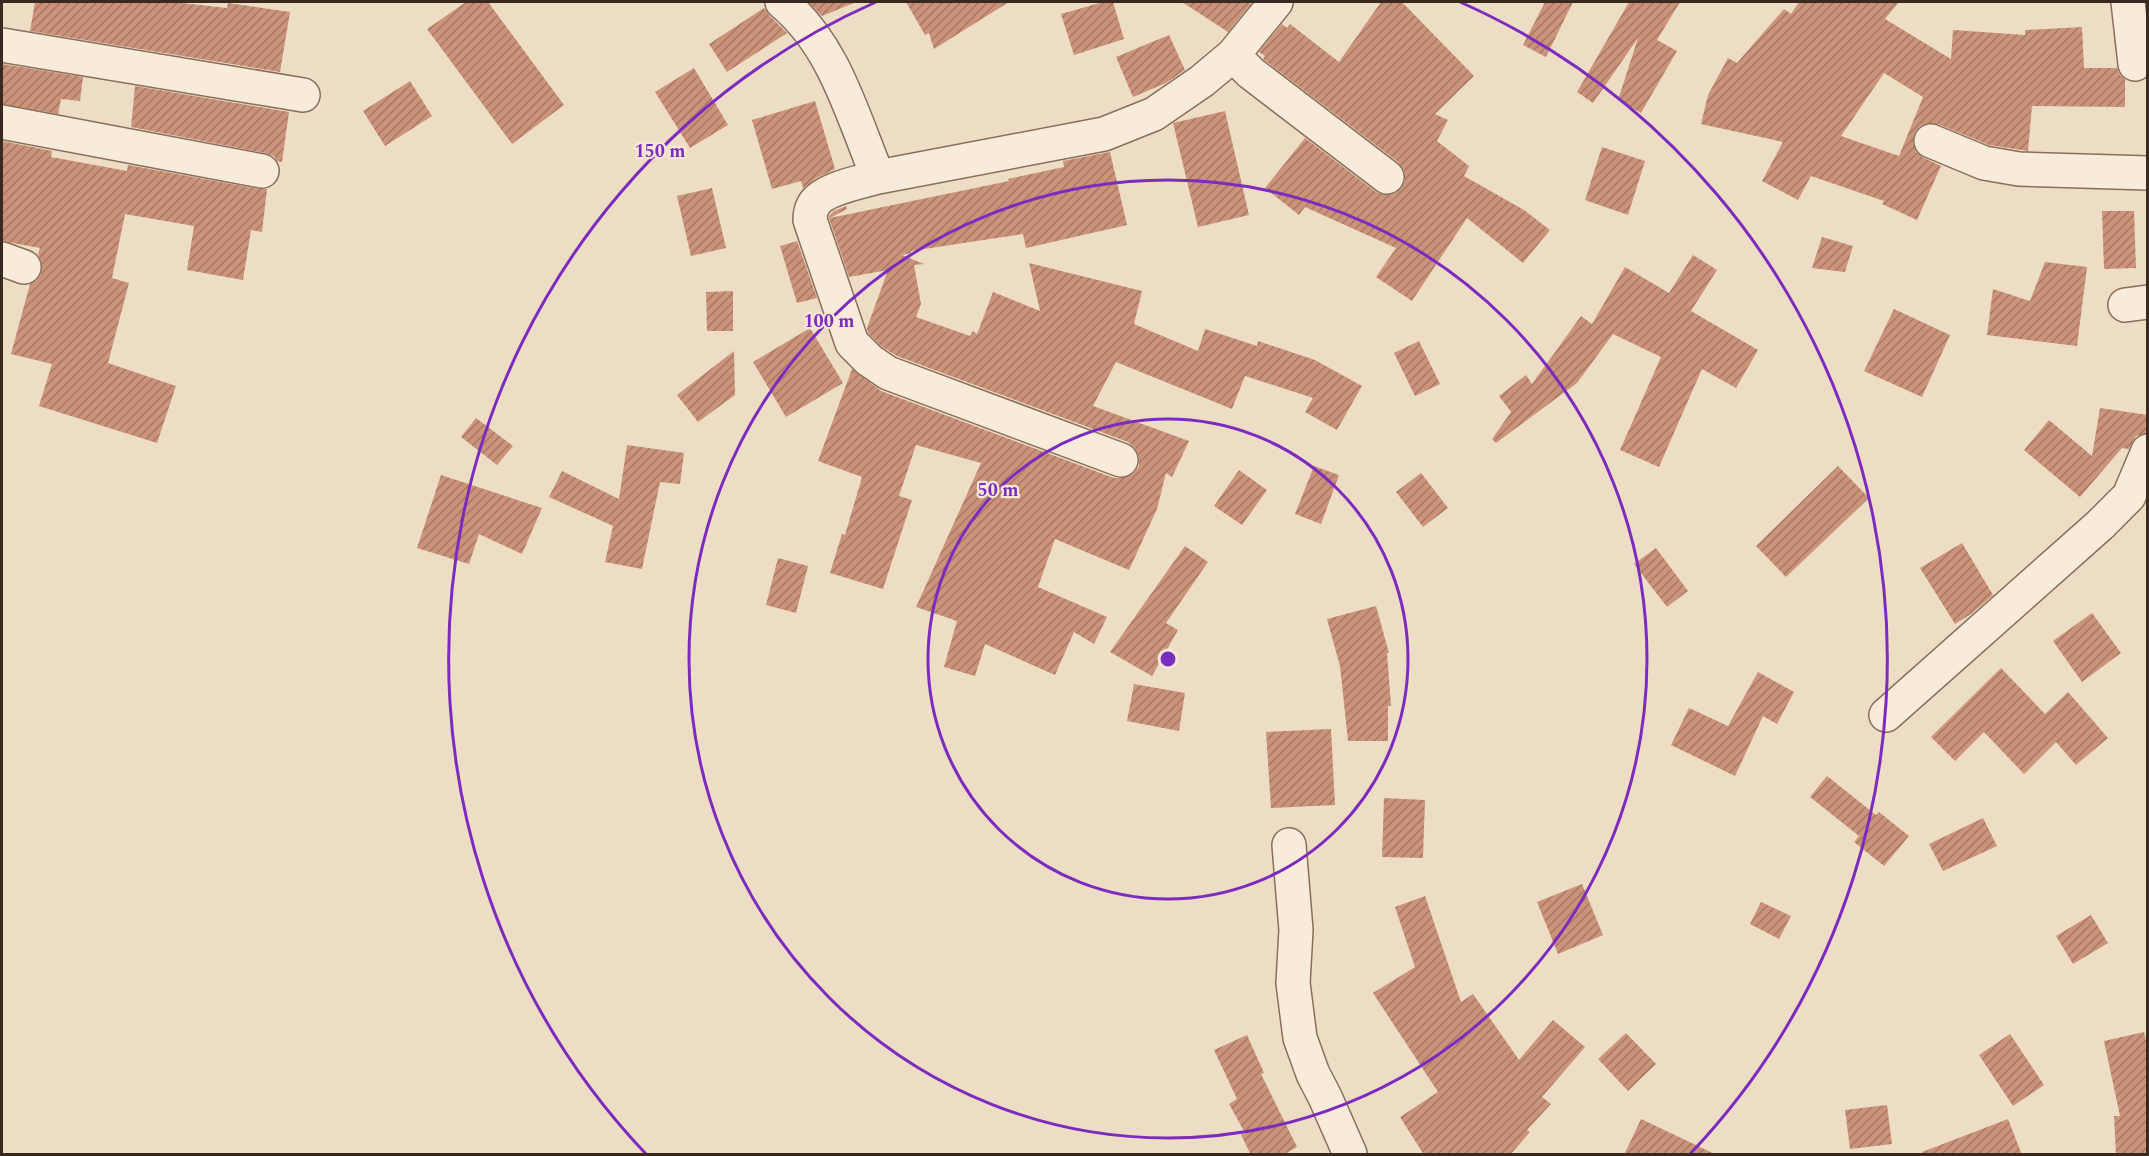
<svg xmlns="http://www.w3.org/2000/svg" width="2149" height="1156" viewBox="0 0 2149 1156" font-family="Spectral,serif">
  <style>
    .building { fill: url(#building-hatch); fill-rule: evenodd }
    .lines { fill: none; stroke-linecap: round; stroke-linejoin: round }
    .minor-casing { stroke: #896e5b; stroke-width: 36 }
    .minor { stroke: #f9ebd9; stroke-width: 33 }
    .ring { fill: none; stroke: #7b2cbf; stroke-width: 3 }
    .centre { fill: #7b2cbf; stroke: #f6e8d5; stroke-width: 3 }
    .ring-label { font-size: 18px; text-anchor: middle; font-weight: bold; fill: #7b2cbf; stroke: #f6e8d5; stroke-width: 4.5; stroke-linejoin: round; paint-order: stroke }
  </style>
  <defs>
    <pattern id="building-hatch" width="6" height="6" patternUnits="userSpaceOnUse" patternTransform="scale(1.5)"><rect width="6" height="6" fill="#cc937b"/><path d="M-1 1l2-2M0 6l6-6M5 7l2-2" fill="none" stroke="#a77864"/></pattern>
  </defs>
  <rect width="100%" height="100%" fill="#eeddc5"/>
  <path class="building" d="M 35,2 L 173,2 L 227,8 L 228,3 L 290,12 L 280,72 L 30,31 Z
    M 466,2 L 488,2 L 564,105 L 512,144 L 427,29 Z
    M 808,2 L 856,2 L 822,16 Z
    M 906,2 L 1009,2 L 934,49 L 929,33 L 925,35 Z
    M 1103,2 L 1113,2 L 1124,39 L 1074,55 L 1061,14 Z
    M 1182,2 L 1247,2 L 1251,4 L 1228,32 Z
    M 1381,2 L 1402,2 L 1474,76 L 1435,114 L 1448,120 L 1437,141 L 1469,166 L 1464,176 L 1524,210 L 1550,230 L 1523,263 L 1467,218 L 1412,301 L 1376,277 L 1396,248 L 1305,207 L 1299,215 L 1265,188 L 1305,138 L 1376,192 L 1384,195 L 1394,194 L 1402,188 L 1405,180 L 1404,170 L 1398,162 L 1263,59 L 1265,56 L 1259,52 L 1282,24 L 1287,28 L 1290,24 L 1339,62 Z
    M 1545,2 L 1573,2 L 1546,57 L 1523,45 Z
    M 1629,2 L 1680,2 L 1657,40 L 1677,51 L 1641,113 L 1618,100 L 1638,38 L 1593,103 L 1577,92 Z
    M 1799,2 L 1899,2 L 1885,19 L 1951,59 L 1953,30 L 2025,35 L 2025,30 L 2082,27 L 2084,68 L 2117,68 L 2120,75 L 2125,79 L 2125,107 L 2032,106 L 2028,151 L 1989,145 L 1938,124 L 1928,123 L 1920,126 L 1914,134 L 1913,144 L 1916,152 L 1924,158 L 1941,166 L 1917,220 L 1882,204 L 1884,201 L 1811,176 L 1798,200 L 1762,181 L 1783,142 L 1701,124 L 1708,95 L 1728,58 L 1737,63 L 1784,9 L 1791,14 ZM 1884,73 L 1923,97 L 1899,156 L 1841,136 Z
    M 764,8 L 769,15 L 787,33 L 727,72 L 709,44 Z
    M 1169,35 L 1185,70 L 1166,83 L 1133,97 L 1116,57 Z
    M 2,64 L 83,77 L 80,101 L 61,99 L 58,114 L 2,104 Z
    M 694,68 L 728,125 L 690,148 L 655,92 Z
    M 410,81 L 432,116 L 385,146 L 363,111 Z
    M 135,86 L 289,112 L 282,162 L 277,161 L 274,156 L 265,153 L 131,127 Z
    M 815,101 L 835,169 L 816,178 L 803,188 L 801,181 L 772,189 L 752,120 Z
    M 1225,111 L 1249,215 L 1198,227 L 1173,123 Z
    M 2,141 L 52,151 L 51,157 L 127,171 L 128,165 L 259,189 L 267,189 L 262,232 L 251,230 L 243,280 L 187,270 L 194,226 L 125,214 L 112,278 L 129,283 L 108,363 L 176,386 L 157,443 L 39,406 L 52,364 L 11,354 L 30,284 L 36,281 L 41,274 L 42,264 L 38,254 L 40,248 L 2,241 Z
    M 1602,147 L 1645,161 L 1628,215 L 1585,200 Z
    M 1110,152 L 1127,225 L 1026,248 L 1023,234 L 911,251 L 911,253 L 902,255 L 924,264 L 914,265 L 921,304 L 916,317 L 970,336 L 973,331 L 977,334 L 993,292 L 1040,311 L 1029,263 L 1142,291 L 1134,324 L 1198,351 L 1205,329 L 1257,346 L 1258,341 L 1315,360 L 1362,386 L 1337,430 L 1305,412 L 1313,398 L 1245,376 L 1232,409 L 1116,362 L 1093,406 L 1189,441 L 1172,477 L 1166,473 L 1157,509 L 1129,570 L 1055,539 L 1038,587 L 1107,617 L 1094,644 L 1074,632 L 1055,675 L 985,644 L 975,676 L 944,667 L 957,621 L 916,607 L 981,463 L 916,445 L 899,496 L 912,500 L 883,589 L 830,573 L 842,534 L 845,535 L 862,477 L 818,461 L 852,369 L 881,391 L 1114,478 L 1125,478 L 1133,474 L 1139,466 L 1139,456 L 1135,448 L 1128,442 L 897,356 L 881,346 L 868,333 L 867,328 L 888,270 L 849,277 L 829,218 L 829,216 L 834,211 L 846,206 L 847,209 L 830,218 L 1009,181 L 1008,179 L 1064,167 L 1063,161 Z
    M 712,188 L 726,248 L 691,256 L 677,196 Z
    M 2102,211 L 2134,211 L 2136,268 L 2104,269 Z
    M 1822,237 L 1853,246 L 1845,272 L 1812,268 Z
    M 797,241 L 817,298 L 797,303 L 780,246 Z
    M 1693,255 L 1717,270 L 1691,311 L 1758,350 L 1736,388 L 1702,369 L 1659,467 L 1620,450 L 1661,357 L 1613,334 L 1577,383 L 1496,443 L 1492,439 L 1511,412 L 1499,396 L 1526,375 L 1532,384 L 1581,316 L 1592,324 L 1625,267 L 1669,293 Z
    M 2045,262 L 2087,267 L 2077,346 L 1987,335 L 1993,289 L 2030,301 Z
    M 733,291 L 733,331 L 707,331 L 706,292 Z
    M 1894,309 L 1950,335 L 1922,397 L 1864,371 Z
    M 810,328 L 843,383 L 786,417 L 753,362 Z
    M 1419,341 L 1440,384 L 1415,396 L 1394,353 Z
    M 734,351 L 735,395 L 698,422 L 677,395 Z
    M 2100,408 L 2148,415 L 2148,433 L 2136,436 L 2129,449 L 2122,448 L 2080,497 L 2024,450 L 2049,420 L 2092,456 Z
    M 476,418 L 513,446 L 497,465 L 461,437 Z
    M 627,445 L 684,453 L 680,484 L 660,482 L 642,569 L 605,562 L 613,526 L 549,497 L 562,471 L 619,499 Z
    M 1314,466 L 1339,475 L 1321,524 L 1295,514 Z
    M 1838,466 L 1869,498 L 1786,577 L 1756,546 Z
    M 1239,470 L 1267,490 L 1242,525 L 1214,506 Z
    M 1421,473 L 1448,508 L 1423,527 L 1396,492 Z
    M 441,475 L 542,508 L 522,554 L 479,534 L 469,564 L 417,548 Z
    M 1962,543 L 1993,595 L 1971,614 L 1955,624 L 1920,568 Z
    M 1185,546 L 1208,562 L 1166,623 L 1178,630 L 1152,676 L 1110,652 Z
    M 1656,548 L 1688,591 L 1667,607 L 1634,564 Z
    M 778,558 L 808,566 L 796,613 L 766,605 Z
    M 1376,606 L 1389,653 L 1387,653 L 1391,706 L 1388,706 L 1388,741 L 1348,741 L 1340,666 L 1327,619 Z
    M 2092,613 L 2121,653 L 2082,682 L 2053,641 Z
    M 2001,668 L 2045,714 L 2068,692 L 2108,738 L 2076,765 L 2056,742 L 2024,774 L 1984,732 L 1955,761 L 1931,737 Z
    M 1758,672 L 1794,692 L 1777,724 L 1763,716 L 1735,776 L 1671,745 L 1689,708 L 1728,726 Z
    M 1134,684 L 1185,693 L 1179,731 L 1127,721 Z
    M 1331,729 L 1335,805 L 1271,808 L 1266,732 Z
    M 1827,776 L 1876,815 L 1879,812 L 1909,836 L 1884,866 L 1854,842 L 1859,836 L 1810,797 Z
    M 1384,798 L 1425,800 L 1423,858 L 1382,857 Z
    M 1983,818 L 1997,846 L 1943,871 L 1929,844 Z
    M 1582,884 L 1603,935 L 1558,954 L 1537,902 Z
    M 1425,896 L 1461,1002 L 1473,994 L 1519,1060 L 1553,1020 L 1585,1047 L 1542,1097 L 1551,1104 L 1527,1130 L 1530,1132 L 1510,1155 L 1424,1155 L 1400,1117 L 1438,1092 L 1373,993 L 1415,967 L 1395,907 Z
    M 1761,902 L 1791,916 L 1779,939 L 1750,924 Z
    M 2091,915 L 2108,943 L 2073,964 L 2056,936 Z
    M 2144,1032 L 2148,1049 L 2148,1155 L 2116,1155 L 2114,1116 L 2120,1116 L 2104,1041 Z
    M 1626,1033 L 1656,1064 L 1628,1091 L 1598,1059 Z
    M 2010,1034 L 2044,1085 L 2013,1106 L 1979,1055 Z
    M 1247,1035 L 1264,1073 L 1261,1074 L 1297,1147 L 1283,1155 L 1251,1155 L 1241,1135 L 1245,1133 L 1229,1104 L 1237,1099 L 1214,1050 Z
    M 1887,1105 L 1892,1144 L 1850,1149 L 1845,1110 Z
    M 1641,1119 L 1717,1155 L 1624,1155 Z
    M 2008,1119 L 2022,1155 L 1922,1155 L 1922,1152 Z"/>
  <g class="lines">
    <g class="minor-casing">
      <path id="minor" d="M 782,2 C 835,46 852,115 878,177
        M 2128,2 L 2135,64
        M 2,45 L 303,95
        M 1233,55 L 1251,73 L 1387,177
        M 2,122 L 262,171
        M 1931,141 L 1984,163 L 2019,169 L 2148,173
        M 2,259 L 24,267
        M 2125,305 L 2148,302
        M 1121,460 L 888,373 L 869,360 L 852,343 L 810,220 C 810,216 811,210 813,206 C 821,189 861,182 878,177 L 1104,134 L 1154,114 L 1202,81 L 1233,55 L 1276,2
        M 1886,715 L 2100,525 L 2129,496 L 2148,451
        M 1289,845 L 1296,930 L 1293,983 L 1300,1038 L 1313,1074 L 1325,1097 L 1350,1154"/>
    </g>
    <use href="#minor" class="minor"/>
  </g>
  <g class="ring">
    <circle cx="1168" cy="659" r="240"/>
    <circle cx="1168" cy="659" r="479"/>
    <path d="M646 1154A719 719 0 0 1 876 2M1460 2A719 719 0 0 1 1690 1154"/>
  </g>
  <circle cx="1168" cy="659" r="9" class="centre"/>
  <g class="ring-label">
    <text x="660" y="157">150 m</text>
    <text x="829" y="327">100 m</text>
    <text x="998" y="496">50 m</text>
  </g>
  <rect width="2149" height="1156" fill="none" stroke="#39291f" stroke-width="6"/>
</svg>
